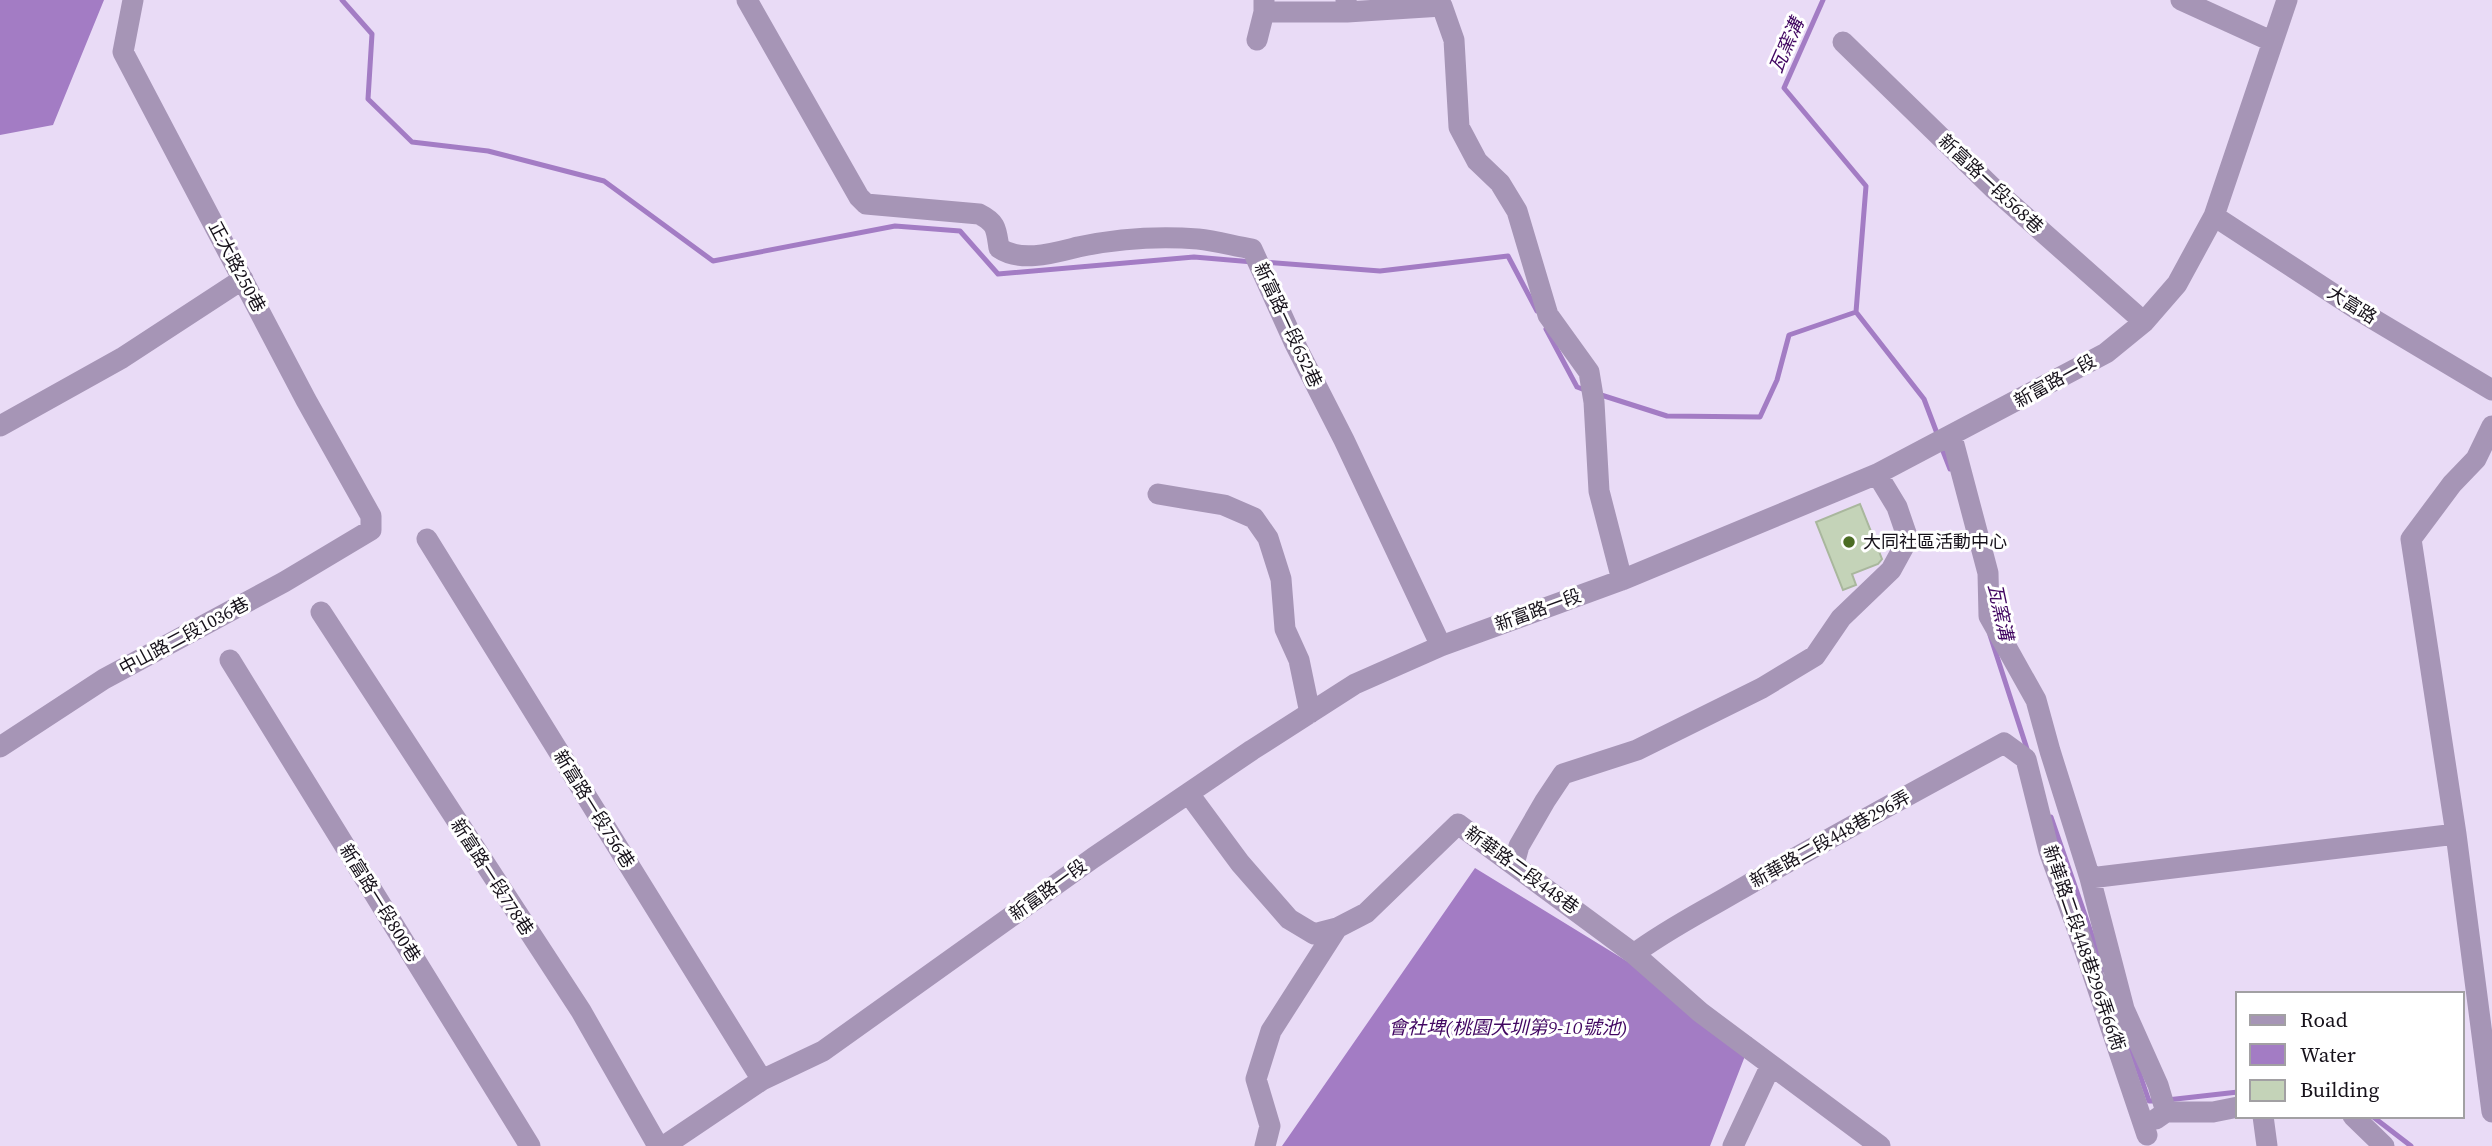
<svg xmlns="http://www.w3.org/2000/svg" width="2492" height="1146" viewBox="0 0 2492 1146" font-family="'Source Serif 4','Noto Sans TC',serif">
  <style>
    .water { fill: #a37cc4 }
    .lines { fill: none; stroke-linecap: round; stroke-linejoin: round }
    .stream { stroke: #a37cc4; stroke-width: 5 }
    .building { fill: #c4d3b8; stroke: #a9b79d; stroke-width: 2 }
    .minor { stroke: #a695b6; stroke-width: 21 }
    .poi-dot { fill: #4b6c24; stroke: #fff; stroke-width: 2.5 }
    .labels { text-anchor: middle; stroke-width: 6; stroke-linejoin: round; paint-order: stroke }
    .street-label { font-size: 18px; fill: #16111a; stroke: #fff }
    .poi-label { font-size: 18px; fill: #16111a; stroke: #fff; text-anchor: start }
    .water-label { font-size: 19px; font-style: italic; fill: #410661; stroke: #fff }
  </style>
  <rect width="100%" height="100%" fill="#e9dbf6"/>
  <path class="water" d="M 0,0 L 104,0 L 53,125 L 0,135 Z
    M 1475,868 L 1752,1038 L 1710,1146 L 1282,1146 Z"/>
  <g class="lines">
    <path class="stream" d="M 342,0 L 372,34 L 368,99 L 412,142 L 488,151 L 604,181 L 713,261 L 895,226 L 960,231 L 998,274 L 1194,257 L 1253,262
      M 1823,0 L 1784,88 L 1866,186 L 1856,312 L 1924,399 L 1938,436
      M 1263,262 L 1380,271 L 1508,256 L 1537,311
      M 1546,329 L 1577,387 L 1585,390
      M 1598,394 L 1667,416 L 1760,417 L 1777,380 L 1789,335 L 1856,312
      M 1941,446 L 1950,469
      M 1990,635 L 2028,752
      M 2051,817 L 2104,970
      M 2131,1049 L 2149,1101 L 2157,1101
      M 2167,1100 L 2238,1092
      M 2372,1116 L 2411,1146"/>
  </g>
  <path class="building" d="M 1860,504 L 1882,559 L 1878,564 L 1852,574 L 1856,585 L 1843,590 L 1816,522 Z"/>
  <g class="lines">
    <path class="minor" d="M 747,0 L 859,197 L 866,204 L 979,214 C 997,223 996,229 999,248 C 1021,263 1054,253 1078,247 C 1116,239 1160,236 1198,239 C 1216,241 1234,246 1252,249 L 1294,342 L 1344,440 L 1441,646
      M 1346,0 L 1347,12 L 1442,6 L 1454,40 L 1459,127 L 1477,161 L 1500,183 L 1517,211 L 1548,315 L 1589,372 L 1594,402 L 1599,491 L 1622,580
      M 2181,0 L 2271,41
      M 1264,12 L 1347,12
      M 1257,40 L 1264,12 L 1264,1
      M 1843,42 L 1994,189 L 2144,322
      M 2214,216 L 2358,310 L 2492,390
      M 0,426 L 122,358 L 243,279
      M 2492,426 L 2476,459 L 2452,484 L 2411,539 L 2456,834 L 2492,1112
      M 1952,437 L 1988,573 L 1989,616 L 2036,700 L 2050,751 L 2090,878 L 2124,1009 L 2158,1085 L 2166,1112
      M 1158,494 L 1224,505 L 1254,518 L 1268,538 L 1281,579 L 1285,629 L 1299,660 L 1310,713
      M 427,539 L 762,1080
      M 321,612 L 581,1011 L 658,1146
      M 230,660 L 530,1146
      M 0,747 L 104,679 L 284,582 L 371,530 L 371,516 L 306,400 L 123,52 L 133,0
      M 2026,759 L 2049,851 L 2082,942 L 2147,1135
      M 1189,794 L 1240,863 L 1289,919 L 1314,934 L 1337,928 L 1366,913 L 1458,824 L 1634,954 L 1700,1012 L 1880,1146
      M 1514,864 L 1519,846 L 1545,801 L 1563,774 L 1637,750 L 1762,688 L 1815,656 L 1841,618 L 1891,570 L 1908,539 L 1897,507 L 1877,474
      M 2090,878 L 2456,834
      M 1634,954 C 1666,930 1700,913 1734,893 C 1823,841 1914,792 2004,743 L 2026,759
      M 2263,1116 L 2267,1146
      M 2353,1116 L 2384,1146
      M 2156,1119 L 2166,1112 L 2213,1112 L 2238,1107
      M 664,1146 L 762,1080 L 823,1051 L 1093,858 L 1252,750 L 1355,684 L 1441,646 L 1622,580 L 1877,474 L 2106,353 L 2144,322 L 2177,284 L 2214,216 L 2287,0
      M 1265,1146 L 1270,1126 L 1256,1079 L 1271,1031 L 1337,928
      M 1733,1146 L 1771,1065"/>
  </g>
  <circle class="poi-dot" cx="1849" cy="542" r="7"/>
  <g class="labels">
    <g class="street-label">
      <text transform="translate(1991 184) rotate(43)" y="6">新富路一段568巷</text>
      <text transform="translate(237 267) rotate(62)" y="6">正大路250巷</text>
      <text transform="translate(2352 305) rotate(32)" y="6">大富路</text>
      <text transform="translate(1288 325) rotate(65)" y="6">新富路一段652巷</text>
      <text transform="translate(2055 381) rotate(-29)" y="6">新富路一段</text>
      <text transform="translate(1538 610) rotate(-20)" y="6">新富路一段</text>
      <text transform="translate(184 636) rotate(-28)" y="6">中山路二段1036巷</text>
      <text transform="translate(594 809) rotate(58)" y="6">新富路一段756巷</text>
      <text transform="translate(1830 839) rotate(-29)" y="6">新華路二段448巷296弄</text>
      <text transform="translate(1522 870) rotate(36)" y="6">新華路二段448巷</text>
      <text transform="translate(492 877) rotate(57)" y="6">新富路一段778巷</text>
      <text transform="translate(1048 890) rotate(-36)" y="6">新富路一段</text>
      <text transform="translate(380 903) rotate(58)" y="6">新富路一段800巷</text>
      <text transform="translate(2084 948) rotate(71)" y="6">新華路二段448巷296弄66衖</text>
    </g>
    <g class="poi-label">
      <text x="1863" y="548">大同社區活動中心</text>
    </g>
    <g class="water-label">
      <text transform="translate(1786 45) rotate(-66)" y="7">瓦窯溝</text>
      <text transform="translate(2001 612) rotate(78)" y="7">瓦窯溝</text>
      <text x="1508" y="1034">會社埤(桃園大圳第9-10號池)</text>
    </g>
  </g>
  <rect x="2236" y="992" width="228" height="126" fill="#ffffff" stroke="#a2a0a3" stroke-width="2"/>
  <rect x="2250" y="1015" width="35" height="10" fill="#a695b6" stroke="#a2a0a3" stroke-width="2"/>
  <text x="2300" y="1027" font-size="21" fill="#16111a">Road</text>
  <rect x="2250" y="1044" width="35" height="21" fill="#a37cc4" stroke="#a2a0a3" stroke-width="2"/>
  <text x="2300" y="1062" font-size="21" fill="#16111a">Water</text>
  <rect x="2250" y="1080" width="35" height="21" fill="#c4d3b8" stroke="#a2a0a3" stroke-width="2"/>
  <text x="2300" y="1097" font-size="21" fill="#16111a">Building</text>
</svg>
